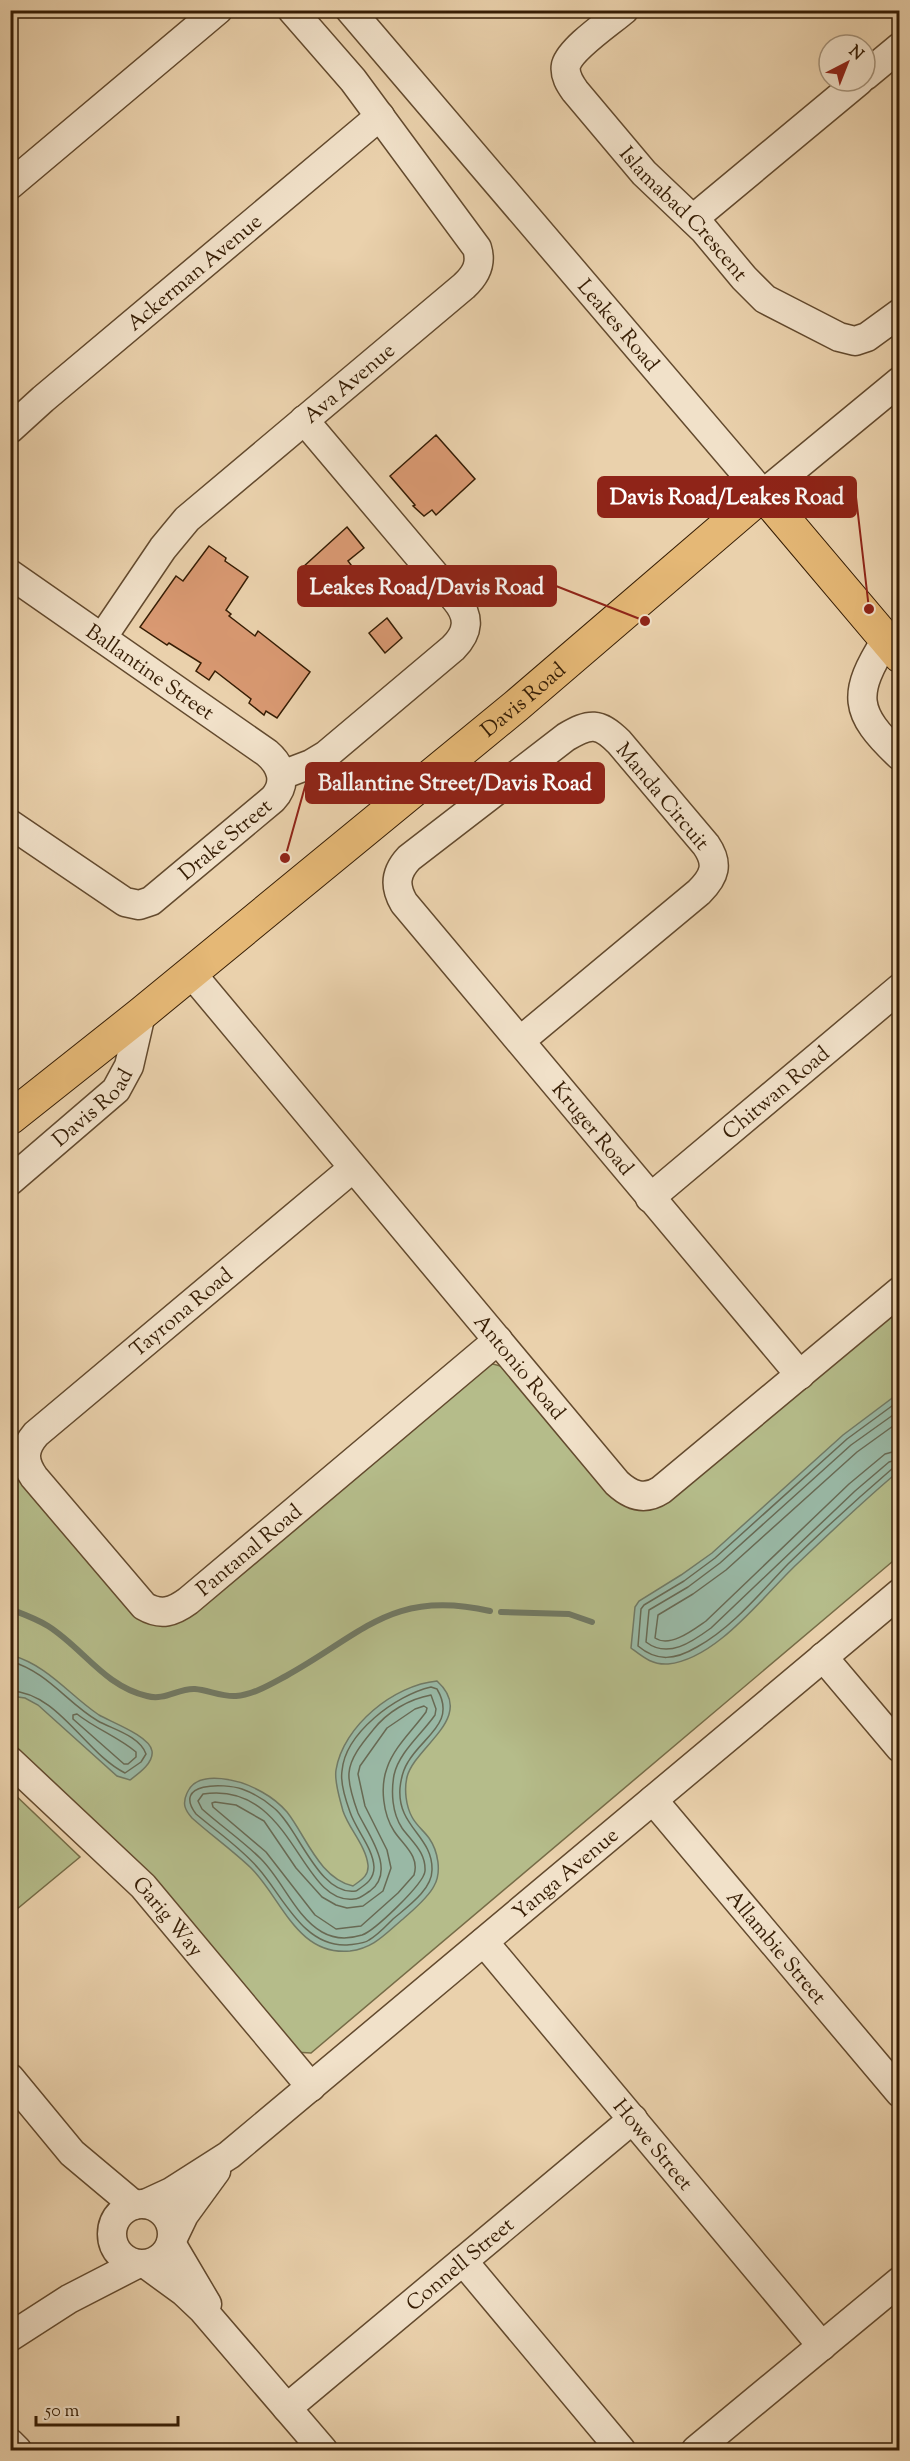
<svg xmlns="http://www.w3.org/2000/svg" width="910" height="2461" viewBox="0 0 910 2461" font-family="'Sorts Mill Goudy',serif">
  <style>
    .green { fill: #b5bc8a; stroke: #766c47; stroke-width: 1.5 }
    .water { fill: #99b8a5; stroke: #717a65; stroke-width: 1.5 }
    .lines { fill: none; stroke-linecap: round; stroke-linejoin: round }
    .shore { stroke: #686a54; stroke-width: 1.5 }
    .stream { stroke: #717a65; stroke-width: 6 }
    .building { fill: #d99972; stroke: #361d04; stroke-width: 1.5 }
    .minor-casing { stroke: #634a2e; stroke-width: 31 }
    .major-casing { stroke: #361d04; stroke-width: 35 }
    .minor { stroke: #f1e1c9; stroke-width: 28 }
    .major { stroke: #e5b876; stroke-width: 33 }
    .labels { text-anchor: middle; stroke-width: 4.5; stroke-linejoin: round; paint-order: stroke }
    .street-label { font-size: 21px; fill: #361d04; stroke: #f1e1c9 }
    .leader { fill: none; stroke: #8f2418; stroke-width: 2 }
    .callout-dot { fill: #8f2418; stroke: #f1e1c9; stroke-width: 2 }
    .callout { fill: #8f2418; stroke: #8f2418; stroke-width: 2 }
    .callout-label { font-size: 22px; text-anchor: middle; font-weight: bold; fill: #fff }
  </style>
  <rect width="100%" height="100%" fill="#ead1ac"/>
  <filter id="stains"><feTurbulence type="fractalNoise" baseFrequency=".00333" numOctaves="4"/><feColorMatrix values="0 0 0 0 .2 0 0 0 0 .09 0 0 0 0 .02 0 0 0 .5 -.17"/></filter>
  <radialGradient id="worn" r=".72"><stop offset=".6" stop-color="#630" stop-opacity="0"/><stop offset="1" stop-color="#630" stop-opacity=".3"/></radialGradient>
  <path class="green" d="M 899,1304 L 899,1556 L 311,2053 L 294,2052 L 143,1872 L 11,1746 L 10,1465 L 141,1618 L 486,1366 L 493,1364 L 504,1367 L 629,1505 Z
    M 10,1790 L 80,1857 L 11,1914 L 10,1914 Z"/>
  <path class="water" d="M 899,1393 L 899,1471 C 864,1500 831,1532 797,1564 C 763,1596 717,1659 668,1664 C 652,1665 643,1657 631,1648 L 635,1607 L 639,1601 L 681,1575 L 712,1553 L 843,1435 Z
    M 11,1655 C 49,1666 68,1694 99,1715 C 111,1722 150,1736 152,1751 C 154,1763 138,1774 130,1780 L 117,1776 L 38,1705 L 25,1698 L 11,1696 Z
    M 437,1681 C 477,1717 415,1746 407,1777 C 404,1790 406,1806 412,1817 C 416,1825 424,1831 429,1838 C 438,1851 442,1872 434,1886 C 428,1898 413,1910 403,1919 C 385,1934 374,1948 350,1951 C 297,1956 282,1899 251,1868 C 232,1850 211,1835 192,1818 C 185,1810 182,1804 187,1793 C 198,1767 243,1781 262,1792 C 271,1797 280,1804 287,1812 C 306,1836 319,1878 353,1886 C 361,1880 369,1876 368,1865 C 366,1846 349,1829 343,1811 C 340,1799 334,1782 336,1770 C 343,1726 394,1685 437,1681 Z"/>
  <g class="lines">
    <path class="shore" d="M 900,1400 L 847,1439 L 715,1558 L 684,1581 L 644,1605 L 641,1609 L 638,1646 C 657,1662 675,1660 697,1647 C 732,1628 760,1593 788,1564 C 822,1531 857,1499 893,1468 L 900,1467
      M 900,1410 L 851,1445 L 720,1563 L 688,1587 L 649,1610 L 646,1642 C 668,1659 692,1642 711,1628 L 855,1491 L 889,1462 L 900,1459
      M 900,1421 L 857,1452 L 726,1570 L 693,1594 L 658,1615 L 655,1638 C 670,1648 693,1630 706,1621 L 849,1484 L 885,1454 L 900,1450
      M 10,1661 C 48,1672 67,1703 98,1721 C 112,1729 140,1736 146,1754 L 141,1762 L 125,1773 C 85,1753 58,1692 10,1691
      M 431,1687 L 437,1689 C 457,1723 423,1736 408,1762 C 403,1770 401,1778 400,1788 C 397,1827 433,1836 432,1870 C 432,1890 407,1907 393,1919 C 386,1926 378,1935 369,1940 C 364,1944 354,1944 347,1945 C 303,1947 283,1896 258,1868 C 241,1848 216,1831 196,1814 C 172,1782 224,1783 242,1789 C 253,1793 265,1800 274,1808 C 298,1827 319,1897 356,1891 C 365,1885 374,1880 374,1867 C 373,1848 356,1830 350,1812 C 346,1801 340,1783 342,1771 C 345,1733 396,1695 431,1687 Z
      M 431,1695 L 436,1709 L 435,1715 C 422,1734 399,1752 394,1775 C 391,1792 392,1813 402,1828 C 412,1842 426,1852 425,1871 C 424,1884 374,1931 362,1935 C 349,1939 334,1939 322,1932 C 295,1916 283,1881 261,1859 C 243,1841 221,1826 202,1809 L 198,1801 L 203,1794 C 293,1780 300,1906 354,1899 C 360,1899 365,1894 370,1891 C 397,1871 368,1834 358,1813 C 354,1802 348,1785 349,1773 C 350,1757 364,1741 373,1730 C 387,1712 409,1699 431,1695 Z
      M 424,1706 L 427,1708 L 426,1712 C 413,1730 394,1747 387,1768 C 380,1787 383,1814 394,1831 C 403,1845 420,1856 414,1875 L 398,1893 L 361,1926 L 336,1929 L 315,1915 L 266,1852 L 213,1807 L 212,1803 L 215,1802 L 236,1805 L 264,1821 L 296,1868 L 322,1897 L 336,1905 L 347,1908 L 363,1906 L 383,1891 L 391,1868 L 387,1850 L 365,1806 L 358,1774 L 360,1766 L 387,1728 L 415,1709 Z
      M 77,1714 C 96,1729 118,1737 136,1752 L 136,1757 L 128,1764 L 124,1764 L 73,1719 L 73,1715 Z"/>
    <path class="stream" d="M 10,1609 C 23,1614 37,1619 48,1626 C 83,1648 104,1686 147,1696 C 165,1701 178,1688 195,1689 C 208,1690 222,1697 236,1696 C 253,1695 271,1684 286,1676 C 364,1633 392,1589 490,1611
      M 501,1612 L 569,1614 L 592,1622"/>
  </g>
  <path class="building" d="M 436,435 L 475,479 L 436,515 L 432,510 L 424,516 L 413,506 L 415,505 L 390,476 Z
    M 347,527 L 364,548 L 348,561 L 357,573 L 329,596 L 303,567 Z
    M 209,546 L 226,558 L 225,561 L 248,577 L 226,610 L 231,614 L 229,616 L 255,636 L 258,631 L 310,672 L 277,718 L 266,711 L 264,715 L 249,703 L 251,699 L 215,671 L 209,680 L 196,671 L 201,663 L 169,643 L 167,645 L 140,627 L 176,576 L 183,581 Z
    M 387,618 L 402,638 L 385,653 L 369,633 Z"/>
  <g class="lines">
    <g class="minor-casing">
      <g id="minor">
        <path id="s1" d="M 350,10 L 763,494 L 900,381"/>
        <path id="s2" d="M 624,10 C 610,22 571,48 566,65 C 564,75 570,84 575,91 L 644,173 L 704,230 L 744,278 L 765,299 L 839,337 L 855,341 L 867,337 L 900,313"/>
        <path d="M 865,76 L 900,47"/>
        <path d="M 10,185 L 218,10"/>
        <path d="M 693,219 L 859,81"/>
        <path id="s3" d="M 10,429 L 43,399 L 380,116"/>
        <path id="s4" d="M 10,574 L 267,753 C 281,765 288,783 273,799 L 151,901 L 139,905 L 125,902 L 10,824"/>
        <path id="s5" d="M 102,638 L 163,548 L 187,519 L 464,286 C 476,275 482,264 477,248 L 353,80 L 292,10"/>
        <path d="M 886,640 C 852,694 853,712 900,756"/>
        <path d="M 282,775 L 311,764 L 326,755 L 453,648 C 469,632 470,617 456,600 L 304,420"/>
        <path id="s6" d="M 191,973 L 617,1483 C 630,1495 644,1501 661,1490 L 900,1291"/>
        <path id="s7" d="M 520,1041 L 699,892 C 715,876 719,864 706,845 L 619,742 C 599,722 590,723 566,737 L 409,858 C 395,873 394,886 404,903 L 800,1375"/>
        <path id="s8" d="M 353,1168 L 36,1434 C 23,1449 23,1461 34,1477 L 144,1606 C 161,1616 173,1612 188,1601 L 498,1340"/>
        <path id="s9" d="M 10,1181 L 116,1090 L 129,1066 L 141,1014"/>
        <path id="s10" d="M 650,1198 L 900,988"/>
        <path d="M 823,1657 L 900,1748"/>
        <path id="s11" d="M 10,1761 L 143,1886 L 311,2087"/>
        <path id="s12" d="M 653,1800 L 900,2093"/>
        <path id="s13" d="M 484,1942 L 822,2346"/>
        <path d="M 10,2078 L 72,2153 L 134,2205"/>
        <circle cx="142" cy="2234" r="30"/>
        <path id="s14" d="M 145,2204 L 171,2192 L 229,2155 L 900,1593"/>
        <path d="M 172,2240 L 184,2215 L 216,2171"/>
        <path d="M 171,2243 L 207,2304"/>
        <path d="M 463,2261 L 621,2450"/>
        <path d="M 147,2265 L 184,2292 L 202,2309 L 323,2450"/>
        <path d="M 10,2337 L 69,2299 L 137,2264"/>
        <path id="s15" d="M 287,2408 L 633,2119"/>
        <path d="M 10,2443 L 17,2450"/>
        <path d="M 696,2450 L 900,2281"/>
      </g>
    </g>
    <g class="major-casing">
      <g id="major">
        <path id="s16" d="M 10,1118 L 141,1014 L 516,706 L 763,494 L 900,656"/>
      </g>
    </g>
    <use href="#minor" class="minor"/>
    <use href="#major" class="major"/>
  </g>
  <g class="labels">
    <g class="street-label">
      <text dy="7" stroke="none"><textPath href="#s2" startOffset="273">Islamabad Crescent</textPath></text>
      <text dy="7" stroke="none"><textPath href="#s3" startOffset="242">Ackerman Avenue</textPath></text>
      <text dy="7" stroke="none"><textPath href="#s1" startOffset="414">Leakes Road</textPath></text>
      <text dy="7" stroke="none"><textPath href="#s5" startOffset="358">Ava Avenue</textPath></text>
      <text dy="7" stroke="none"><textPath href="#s4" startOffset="171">Ballantine Street</textPath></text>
      <text dy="7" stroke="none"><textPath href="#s16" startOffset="662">Davis Road</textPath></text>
      <text transform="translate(663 796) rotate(50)" y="7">Manda Circuit</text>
      <text transform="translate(225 839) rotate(-40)" y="7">Drake Street</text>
      <text dy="7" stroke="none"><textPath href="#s10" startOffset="164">Chitwan Road</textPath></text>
      <text dy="7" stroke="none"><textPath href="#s9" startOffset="111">Davis Road</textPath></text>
      <text dy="7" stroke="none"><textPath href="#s7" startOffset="1023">Kruger Road</textPath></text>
      <text transform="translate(181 1312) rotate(-40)" y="7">Tayrona Road</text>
      <text dy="7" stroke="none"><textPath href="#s6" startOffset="513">Antonio Road</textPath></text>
      <text dy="7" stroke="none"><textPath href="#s8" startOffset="758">Pantanal Road</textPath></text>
      <text dy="7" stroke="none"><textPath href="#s14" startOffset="536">Yanga Avenue</textPath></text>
      <text dy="7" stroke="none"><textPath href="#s11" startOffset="222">Garig Way</textPath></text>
      <text dy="7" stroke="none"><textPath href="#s12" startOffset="192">Allambie Street</textPath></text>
      <text dy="7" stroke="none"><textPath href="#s13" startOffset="264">Howe Street</textPath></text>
      <text dy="7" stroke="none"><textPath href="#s15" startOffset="225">Connell Street</textPath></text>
    </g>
  </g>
  <path class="leader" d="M869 609L856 497M645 621L556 586M285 858L306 783"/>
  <g class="callout-dot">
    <circle cx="869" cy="609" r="6"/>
    <circle cx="645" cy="621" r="6"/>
    <circle cx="285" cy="858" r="6"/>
  </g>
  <g class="callout">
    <rect x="598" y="477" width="258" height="40" rx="6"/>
    <rect x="298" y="566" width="258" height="40" rx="6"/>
    <rect x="306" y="763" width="298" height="40" rx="6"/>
  </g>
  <g class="callout-label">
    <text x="727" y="504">Davis Road/Leakes Road</text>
    <text x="427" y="594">Leakes Road/Davis Road</text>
    <text x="455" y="790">Ballantine Street/Davis Road</text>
  </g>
  <rect width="910" height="2461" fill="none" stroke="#ead1ac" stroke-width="36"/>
  <rect x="12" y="12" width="886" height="2437" fill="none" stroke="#361d04" stroke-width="3"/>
  <rect x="18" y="18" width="874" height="2425" fill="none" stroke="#361d04" stroke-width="1.5"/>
  <g transform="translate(847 63) rotate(42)"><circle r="28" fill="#f1e1c9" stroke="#a6937a" stroke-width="1.5"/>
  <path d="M0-4.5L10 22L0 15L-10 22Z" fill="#8f2418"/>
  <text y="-9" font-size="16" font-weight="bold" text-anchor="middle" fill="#361d04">N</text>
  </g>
  <path d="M36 2416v9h142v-9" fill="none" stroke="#361d04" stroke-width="3"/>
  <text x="45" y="2416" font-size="18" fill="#361d04" stroke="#f1e1c9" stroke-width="4.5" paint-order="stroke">50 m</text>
  <rect width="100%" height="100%" filter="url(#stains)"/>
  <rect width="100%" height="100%" fill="url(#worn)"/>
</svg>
